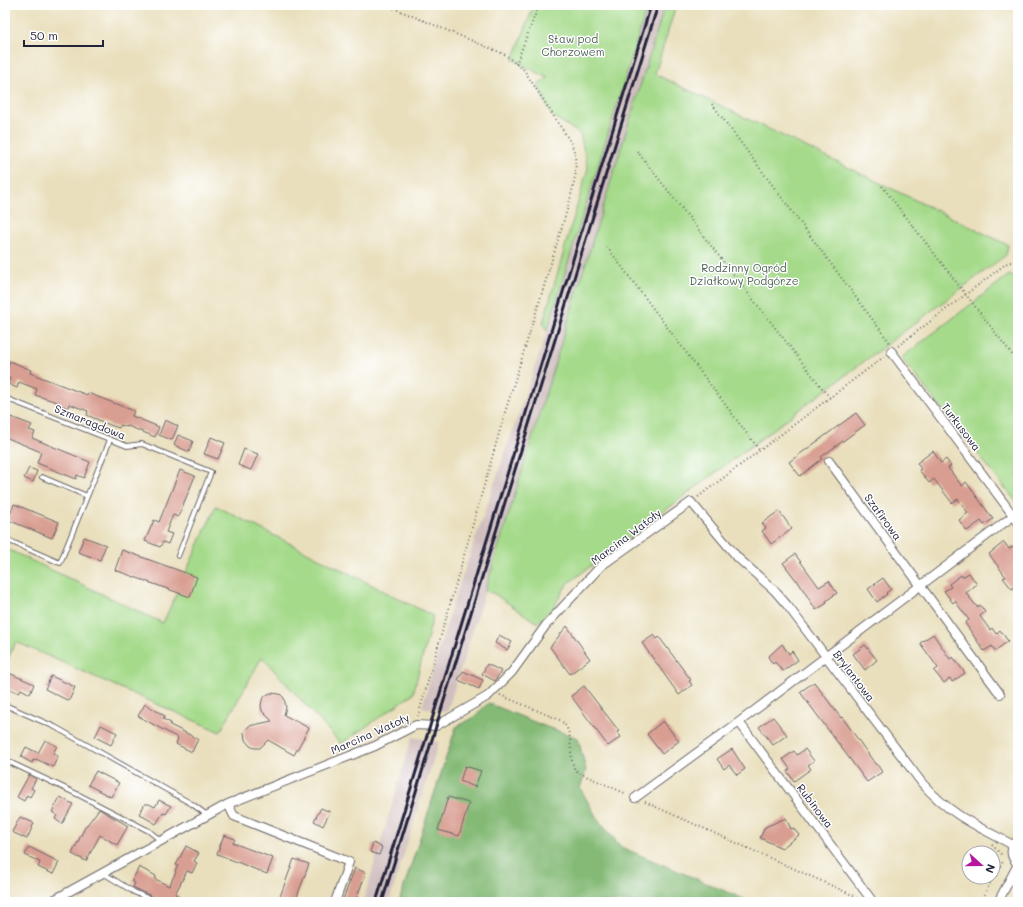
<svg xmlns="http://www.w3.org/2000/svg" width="1023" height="907" viewBox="0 0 1023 907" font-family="Mali,sans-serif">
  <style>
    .industrial { fill: #d1bfbf }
    .green { fill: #a5da8a; stroke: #647e62 }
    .forest { fill: #84ba76; stroke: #536e58 }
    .building { fill: #d99e92 }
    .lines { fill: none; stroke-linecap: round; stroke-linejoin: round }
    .lane-casing { stroke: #686468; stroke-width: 6 }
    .street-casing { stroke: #686468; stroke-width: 10 }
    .path { stroke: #686468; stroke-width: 2; stroke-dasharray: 1 3; stroke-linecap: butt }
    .lane { stroke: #fff; stroke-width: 4 }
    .street { stroke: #fff; stroke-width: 8 }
    .rail { stroke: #22223b; stroke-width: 3 }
    .labels { text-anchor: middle; stroke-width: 3; stroke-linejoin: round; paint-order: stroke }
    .park-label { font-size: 11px; fill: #506257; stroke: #fff }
    .street-label { font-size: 11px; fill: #22223b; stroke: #fff }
  </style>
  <rect width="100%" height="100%" fill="#fff"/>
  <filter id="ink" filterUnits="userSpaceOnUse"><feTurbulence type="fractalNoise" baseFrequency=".025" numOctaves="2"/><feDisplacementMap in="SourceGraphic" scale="8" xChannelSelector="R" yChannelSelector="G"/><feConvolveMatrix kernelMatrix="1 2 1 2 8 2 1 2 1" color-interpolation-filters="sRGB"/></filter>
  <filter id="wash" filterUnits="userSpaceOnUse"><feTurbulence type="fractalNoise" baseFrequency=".012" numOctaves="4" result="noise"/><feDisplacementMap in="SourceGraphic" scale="16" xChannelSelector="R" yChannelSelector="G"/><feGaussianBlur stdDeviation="0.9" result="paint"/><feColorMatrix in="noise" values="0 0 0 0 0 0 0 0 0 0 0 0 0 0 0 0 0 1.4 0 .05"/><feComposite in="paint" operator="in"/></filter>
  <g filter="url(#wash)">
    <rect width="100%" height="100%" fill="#e9dfbc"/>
    <path class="industrial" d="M 648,5 L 665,5 L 485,591 L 447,712 L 422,707 L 452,606 L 547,331 Z
      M 412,737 L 439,742 L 389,902 L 363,902 Z"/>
    <path class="green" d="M 534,5 L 648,5 L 547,331 L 543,323 L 588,168 L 580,134 L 551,115 L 538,85 L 548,78 L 513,60 Z
      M 665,5 L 676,5 L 655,74 L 1008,245 L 1006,255 L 567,584 L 553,609 L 537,623 L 493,593 L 485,591 Z
      M 1009,275 L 1018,279 L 1018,504 L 901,358 Z
      M 216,506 L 433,616 L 413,694 L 341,744 L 262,657 L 220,732 L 16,642 L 5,665 L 5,548 L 163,623 Z"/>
    <path class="forest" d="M 488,703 L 544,726 L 578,738 L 586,770 L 580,788 L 598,820 L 621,847 L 751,902 L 399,902 L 456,727 L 473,718 Z"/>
    <g id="blocks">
      <path class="building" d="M 10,361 L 31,370 L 30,373 L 87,395 L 88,393 L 134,411 L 132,416 L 159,427 L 155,437 L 128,426 L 127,427 L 121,425 L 119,428 L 110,425 L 87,415 L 88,411 L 69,404 L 68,408 L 59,405 L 60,403 L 35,395 L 37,389 L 19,382 L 17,388 L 8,384 L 10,378 L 5,377 L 5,373 Z
        M 856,413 L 865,425 L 821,457 L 822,459 L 800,476 L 789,462 Z
        M 11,417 L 32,425 L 29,430 L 35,432 L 32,438 L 90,462 L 84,478 L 77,475 L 76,479 L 37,463 L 41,452 L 5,437 L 5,420 L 9,422 Z
        M 165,420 L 178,426 L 172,440 L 159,435 Z
        M 178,435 L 193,441 L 189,452 L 174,445 Z
        M 211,437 L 225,443 L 218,459 L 204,454 Z
        M 244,449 L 258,454 L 251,470 L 238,465 Z
        M 933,451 L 941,463 L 946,459 L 951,466 L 948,468 L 962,486 L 966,482 L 993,519 L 984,525 L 981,521 L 967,531 L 959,520 L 968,513 L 958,499 L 952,503 L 934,479 L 929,483 L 919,470 L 921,469 L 917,463 Z
        M 29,468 L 37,471 L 33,482 L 24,478 Z
        M 180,470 L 195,476 L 178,517 L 173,515 L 166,532 L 172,534 L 168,544 L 163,542 L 160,547 L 145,541 L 154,520 L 159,522 Z
        M 14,504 L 59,522 L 52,538 L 8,520 Z
        M 779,511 L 792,529 L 771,544 L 762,531 L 766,528 L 762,523 Z
        M 84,537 L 106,545 L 100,560 L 78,552 Z
        M 1004,542 L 1009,549 L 1013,546 L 1018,554 L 1018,585 L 1012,589 L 1003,578 L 1006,577 L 989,554 Z
        M 122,550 L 197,577 L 190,597 L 115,570 Z
        M 795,554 L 819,587 L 829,581 L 837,593 L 826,601 L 827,603 L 816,610 L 797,580 L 796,580 L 783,563 Z
        M 969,573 L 977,584 L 966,593 L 977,607 L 980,605 L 985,612 L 980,616 L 990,630 L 992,628 L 996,634 L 1000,630 L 1008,641 L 995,651 L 992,646 L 984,651 L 965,623 L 969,620 L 955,601 L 953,603 L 944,591 L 951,587 L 949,584 L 961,575 L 962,577 Z
        M 883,578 L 891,589 L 886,593 L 887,594 L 877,602 L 868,589 Z
        M 567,626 L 590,659 L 570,674 L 550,647 Z
        M 933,634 L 950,659 L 953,657 L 965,673 L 952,682 L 950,678 L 944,683 L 934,671 L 938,668 L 920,643 Z
        M 499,635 L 512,642 L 507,650 L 495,643 Z
        M 654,635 L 657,639 L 659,637 L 691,680 L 689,681 L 692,685 L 679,695 L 642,643 Z
        M 782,644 L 789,654 L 792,651 L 798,660 L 783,671 L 775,662 L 773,664 L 768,657 Z
        M 865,645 L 877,660 L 865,670 L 853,654 Z
        M 487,664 L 501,671 L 495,681 L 482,674 Z
        M 463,671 L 483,680 L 479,689 L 458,680 Z
        M 9,673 L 34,684 L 30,694 L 21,689 L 19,693 L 5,687 L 5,682 Z
        M 51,676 L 75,687 L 69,701 L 45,689 Z
        M 814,682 L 841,718 L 842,717 L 876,765 L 877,764 L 882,772 L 867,782 L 800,692 Z
        M 584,686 L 619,731 L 617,732 L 621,737 L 608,746 L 571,696 Z
        M 270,693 L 280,694 L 284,698 L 286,707 L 284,715 L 309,728 L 294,755 L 268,740 L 260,748 L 254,748 L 250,746 L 245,740 L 244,732 L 249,726 L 272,721 L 262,711 L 261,706 L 262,700 L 265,696 Z
        M 145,704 L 165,716 L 163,719 L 171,723 L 170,725 L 198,739 L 192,752 L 176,744 L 178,738 L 138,716 Z
        M 773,717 L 787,735 L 773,745 L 759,727 Z
        M 663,721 L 679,741 L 662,754 L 647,734 Z
        M 101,725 L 117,733 L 111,745 L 95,737 Z
        M 45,740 L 57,746 L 53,753 L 58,756 L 53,767 L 36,759 L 35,761 L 33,760 L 32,763 L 21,757 L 26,747 L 38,753 Z
        M 732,749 L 745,769 L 737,775 L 729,765 L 724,769 L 717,759 Z
        M 805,749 L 814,761 L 808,765 L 811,769 L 794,781 L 787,771 L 790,769 L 783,759 L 794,751 L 797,755 Z
        M 465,766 L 481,771 L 475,787 L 460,781 Z
        M 96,771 L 119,783 L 111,797 L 88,785 Z
        M 29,775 L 36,779 L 31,788 L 34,790 L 30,797 L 27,795 L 24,801 L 17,797 Z
        M 60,797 L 73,804 L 62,824 L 55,819 L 57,815 L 52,812 Z
        M 448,797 L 469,803 L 459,836 L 438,830 Z
        M 159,800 L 171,806 L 166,814 L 163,813 L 156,824 L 139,814 L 145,804 L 149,804 L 155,807 Z
        M 321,808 L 330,812 L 323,826 L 314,821 Z
        M 99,809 L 128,826 L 117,845 L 100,835 L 86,861 L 72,854 L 86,825 L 87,825 Z
        M 20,817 L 34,823 L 27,839 L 12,832 Z
        M 786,818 L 791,829 L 793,828 L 799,835 L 782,848 L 760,838 L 765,827 Z
        M 224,835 L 235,839 L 233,843 L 273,858 L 267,874 L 217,854 Z
        M 373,843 L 382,847 L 379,855 L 370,852 Z
        M 186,846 L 199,853 L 194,861 L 197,863 L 192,873 L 187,871 L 175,894 L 179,896 L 176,902 L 163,902 L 133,887 L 135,883 L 132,881 L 139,867 L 156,876 L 155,879 L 169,886 L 176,872 L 175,871 L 178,866 L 176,865 Z
        M 29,847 L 59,862 L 53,874 L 38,867 L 40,862 L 25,855 Z
        M 294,859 L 309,864 L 295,902 L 278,902 Z
        M 355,868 L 366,873 L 355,902 L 342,902 Z"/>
    </g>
  </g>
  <g filter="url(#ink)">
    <use href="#blocks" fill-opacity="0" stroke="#686468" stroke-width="1"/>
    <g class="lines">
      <g class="lane-casing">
        <path id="lane" d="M 5,398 L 127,446 L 142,444 L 211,472 L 178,556
          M 42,477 L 87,496
          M 5,539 L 60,563 L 110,440
          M 5,705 L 55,727 L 192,804 L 207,815
          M 5,760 L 79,795 L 149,831 L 161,841
          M 103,873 L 134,892 L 156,902
          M 1013,902 L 1018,894"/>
      </g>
      <g class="street-casing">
        <path id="street" d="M 891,351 L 1018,522
          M 829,461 L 1000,694
          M 739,722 L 873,902
          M 635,798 L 739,722 L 1013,516
          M 228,804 L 234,816 L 349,862 L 335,902
          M 1018,840 C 1009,848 1010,857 1018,864
          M 50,902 L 228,804 L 375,746 L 416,725 L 436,726 L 488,696 L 512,672 L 546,625 L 601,566 L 691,502 L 738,558 L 774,590 L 787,605 L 922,783 C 950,815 977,826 1013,845
          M 998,902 L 1018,864"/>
      </g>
      <path class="path" d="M 386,5 L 504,54 L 524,70 L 571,143 L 575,154 L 576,172 L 570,200 L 542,293 L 506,409 L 418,716
        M 516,64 L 539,5
        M 712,104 L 890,343
        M 637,151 L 830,398
        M 882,186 L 1018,362
        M 607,247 L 760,451
        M 898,346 L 1007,263 L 1018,260
        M 698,497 L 885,356
        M 500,695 L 560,720 C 576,732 567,754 575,770 L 586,776 L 627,794
        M 645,802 L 857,897
        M 992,845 L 1003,856
        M 993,876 C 997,870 1001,869 1003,860
        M 981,902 L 993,877"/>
      <use href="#lane" class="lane"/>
      <use href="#street" class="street"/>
      <path class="rail" d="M 376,902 L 651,5
        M 382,902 L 658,5"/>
    </g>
  </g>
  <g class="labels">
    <g class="park-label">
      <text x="573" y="43">Staw pod<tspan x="573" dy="13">Chorzowem</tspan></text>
      <text x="744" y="272">Rodzinny Ogród<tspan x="744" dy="13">Działkowy Podgórze</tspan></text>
    </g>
    <g class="street-label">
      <text transform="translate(90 422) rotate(22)" y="4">Szmaragdowa</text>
      <text transform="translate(961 427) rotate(53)" y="4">Turkusowa</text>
      <text transform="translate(883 517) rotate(54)" y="4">Szafirowa</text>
      <text transform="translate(626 537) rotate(-37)" y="4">Marcina Watoły</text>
      <text transform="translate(854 676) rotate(53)" y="4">Brylantowa</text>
      <text transform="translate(370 734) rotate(-24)" y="4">Marcina Watoły</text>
      <text transform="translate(815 806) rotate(53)" y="4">Rubinowa</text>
    </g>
  </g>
  <rect width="1023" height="907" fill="none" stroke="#fff" stroke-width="20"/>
  <g transform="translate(981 865) rotate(111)"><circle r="19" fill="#ffffff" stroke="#a7a7b1"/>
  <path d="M0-3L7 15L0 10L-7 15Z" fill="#b5179e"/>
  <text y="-6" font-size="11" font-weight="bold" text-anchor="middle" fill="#22223b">N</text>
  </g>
  <path d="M24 40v6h79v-6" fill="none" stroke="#22223b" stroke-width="2"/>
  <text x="30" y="40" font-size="12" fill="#22223b" stroke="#ffffff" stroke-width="3" paint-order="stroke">50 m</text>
</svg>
